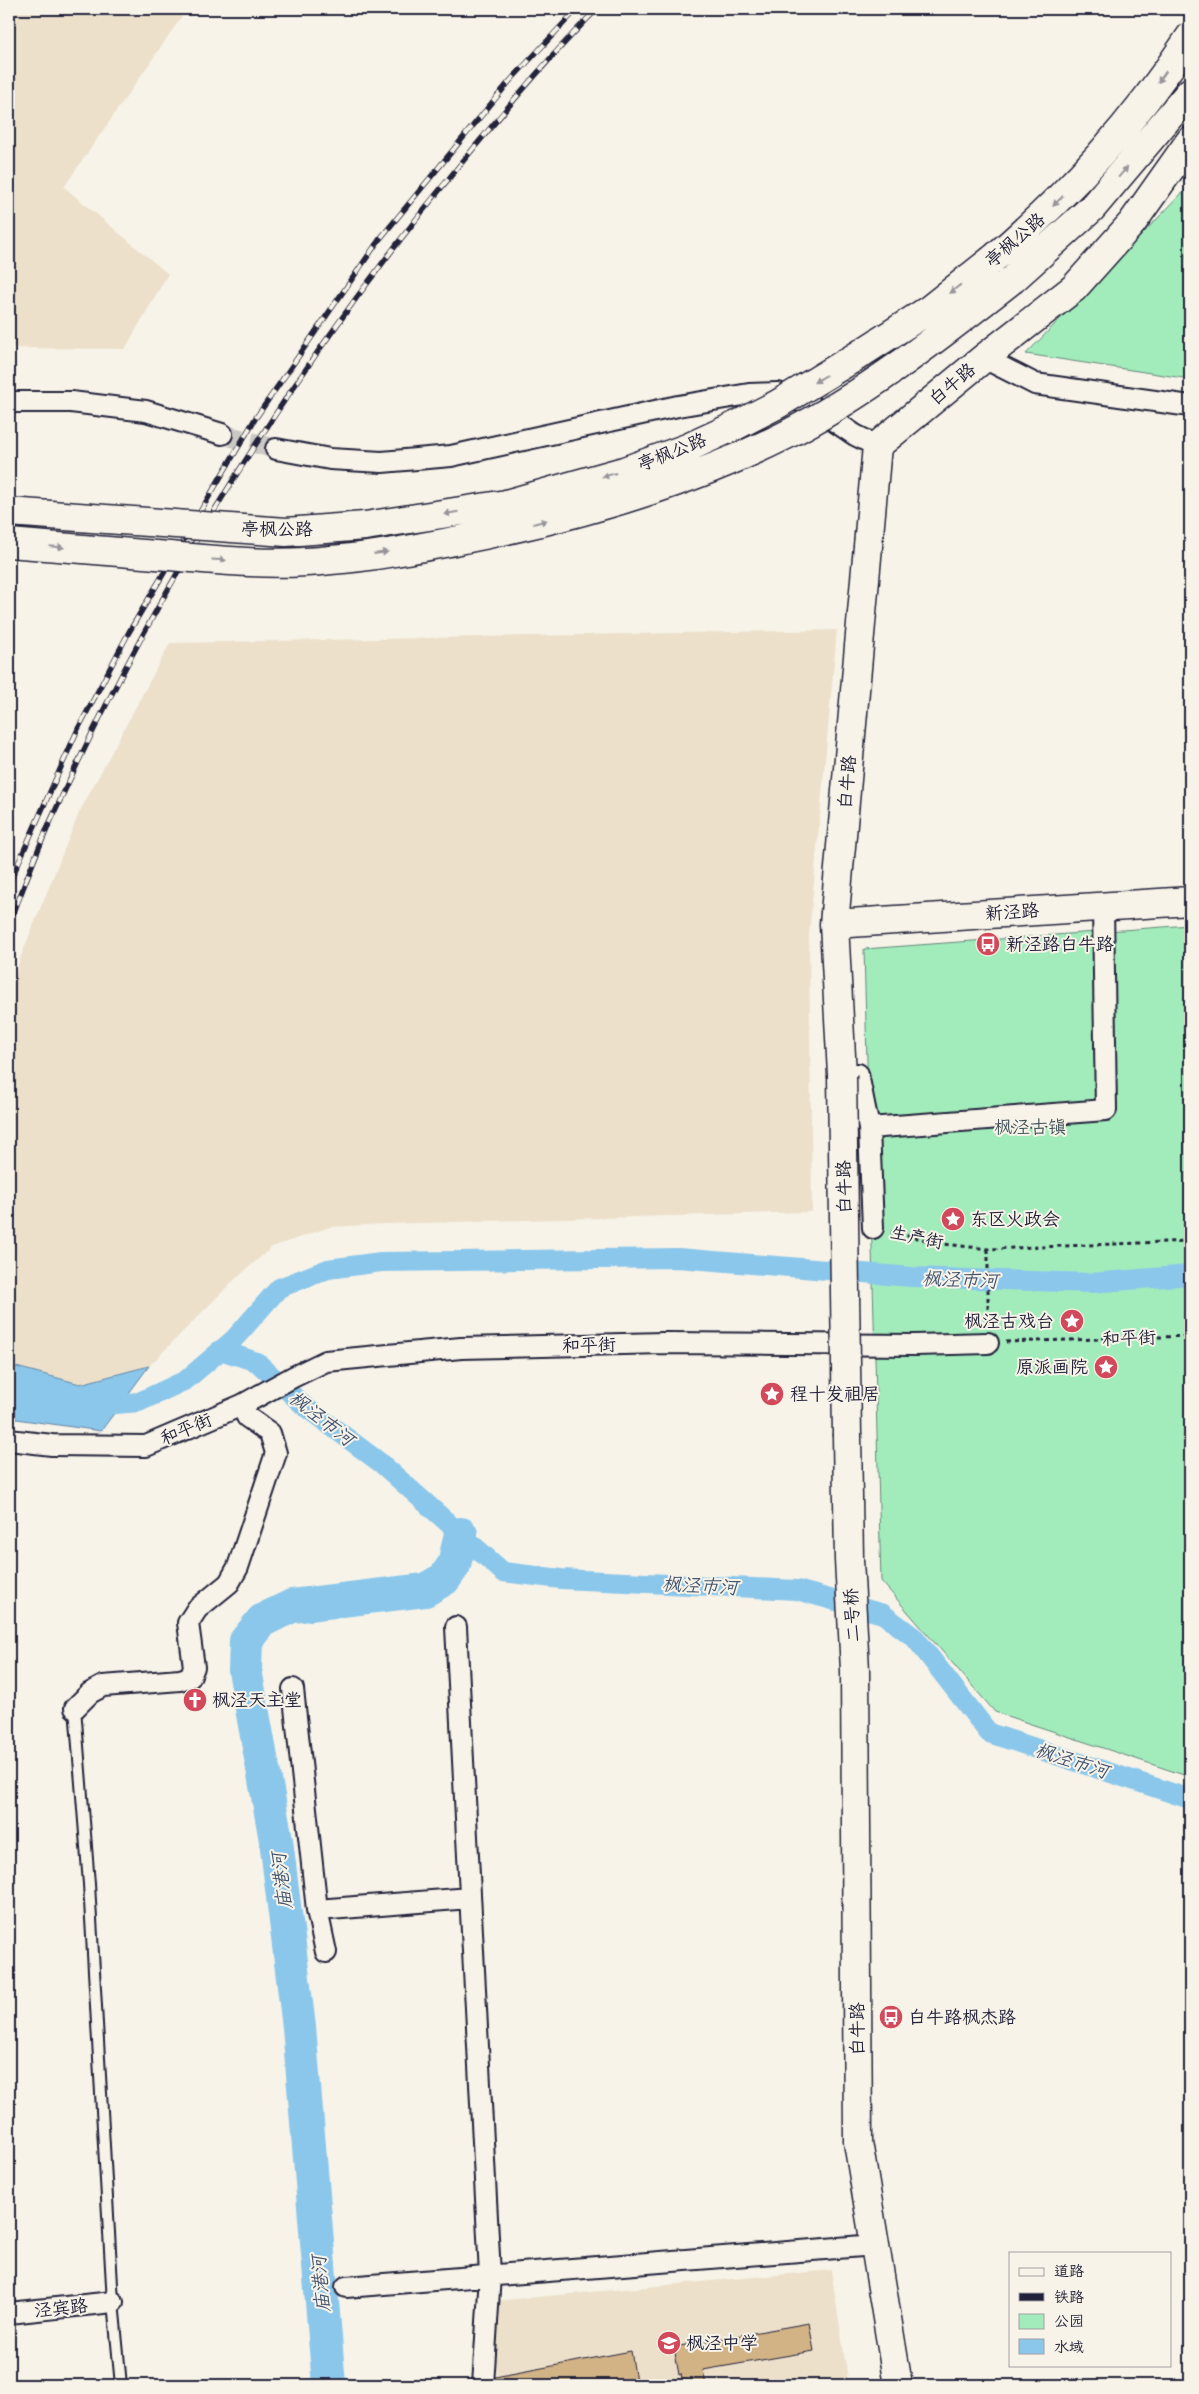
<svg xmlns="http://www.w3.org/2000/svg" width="1199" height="2394" viewBox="0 0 1199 2394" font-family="Mynerve,'LXGW WenKai TC',sans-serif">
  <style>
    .built { fill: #ece0cb }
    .green { fill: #a2ecbb; stroke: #62877b }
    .water { fill: #8bc7eb; stroke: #6185a5 }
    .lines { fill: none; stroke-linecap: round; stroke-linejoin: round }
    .canal { stroke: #8bc7eb; stroke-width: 20 }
    .river { stroke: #8bc7eb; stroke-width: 34 }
    .building { fill: #d2b386; stroke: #22223b }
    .street-tunnel { stroke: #ccc9c5; stroke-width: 20; stroke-dasharray: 20 10; stroke-linecap: butt }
    .lane-casing { stroke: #22223b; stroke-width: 14 }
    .street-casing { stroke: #22223b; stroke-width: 24 }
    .secondary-casing { stroke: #22223b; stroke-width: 31 }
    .highway-casing { stroke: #22223b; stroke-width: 31 }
    .path { stroke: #22223b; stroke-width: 3; stroke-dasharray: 4 4; stroke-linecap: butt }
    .lane { stroke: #f7f3e8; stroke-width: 10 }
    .street { stroke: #f7f3e8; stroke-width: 20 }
    .secondary { stroke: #f7f3e8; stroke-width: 28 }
    .highway { stroke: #f7f3e8; stroke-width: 28 }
    .rail-casing { stroke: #22223b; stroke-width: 5.5 }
    .rail { stroke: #f7f3e8; stroke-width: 4; stroke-dasharray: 11; stroke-linecap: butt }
    .secondary-bridge-casing { stroke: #22223b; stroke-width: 31; stroke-linecap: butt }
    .highway-bridge-casing { stroke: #22223b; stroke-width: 31; stroke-linecap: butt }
    .secondary-bridge { stroke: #f7f3e8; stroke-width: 28 }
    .highway-bridge { stroke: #f7f3e8; stroke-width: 28 }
    .oneway { fill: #97959a }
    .labels { text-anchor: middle; stroke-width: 4; stroke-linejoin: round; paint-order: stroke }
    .street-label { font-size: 18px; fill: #22223b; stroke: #f7f3e8 }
    .poi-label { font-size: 18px; fill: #22223b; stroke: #f7f3e8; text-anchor: start }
    .park-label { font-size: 18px; fill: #42545b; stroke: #f7f3e8 }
    .water-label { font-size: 19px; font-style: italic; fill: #425470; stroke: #f7f3e8 }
  </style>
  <rect width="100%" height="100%" fill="#f7f3e8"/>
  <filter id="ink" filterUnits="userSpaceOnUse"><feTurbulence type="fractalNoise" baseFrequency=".02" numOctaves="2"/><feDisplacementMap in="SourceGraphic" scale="10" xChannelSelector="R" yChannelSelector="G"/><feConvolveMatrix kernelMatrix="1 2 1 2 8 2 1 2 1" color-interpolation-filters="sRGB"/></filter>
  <g filter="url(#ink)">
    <path class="built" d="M 9,9 L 187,9 L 64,187 L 168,274 L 125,349 L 9,348 Z
      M 837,630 L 809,936 L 812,1212 L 385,1224 L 330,1227 L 272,1247 L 231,1283 L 149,1366 L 80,1384 L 9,1365 L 9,997 L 21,956 L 79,813 L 170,643 Z
      M 831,2270 L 849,2385 L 497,2385 L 493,2301 Z"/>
    <path class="green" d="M 1190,184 L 1190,379 L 1026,354 L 1190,185 Z
      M 1190,925 L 1190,1777 L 995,1712 L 881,1581 L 864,949 Z"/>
    <path class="water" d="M 9,1365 L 80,1384 L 149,1366 L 101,1431 L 9,1418 Z"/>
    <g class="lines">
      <path class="canal" d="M 220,1350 L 257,1362 L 304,1406 L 382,1464 L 503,1572 L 561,1579 L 797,1590 L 883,1614 L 915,1638 L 989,1733 L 1190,1799
        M 93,1406 L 139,1402 L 186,1380 L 234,1339 L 279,1288 L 328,1269 L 381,1262 L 678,1258 L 912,1277 L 1091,1283 L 1190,1275"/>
      <path class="river" d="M 329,2385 L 299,2027 L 276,1840 L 245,1670 L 246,1641 L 263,1620 L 292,1606 L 425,1590 L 444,1579 L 454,1565 L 461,1534"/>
    </g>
    <path class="building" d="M 809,2323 L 814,2351 L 703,2370 L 706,2385 L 683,2385 L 681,2374 L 679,2375 L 674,2347 Z
      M 631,2351 L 636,2381 L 615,2385 L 495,2385 L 495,2377 Z"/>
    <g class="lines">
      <path class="street-tunnel" d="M 222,434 L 276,449"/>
      <g class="lane-casing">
        <path id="lane" d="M 75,1708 L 89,1884 L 113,2302 L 121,2385"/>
      </g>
      <g class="street-casing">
        <path id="street" d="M 984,358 L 1035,384 L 1190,406
          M 9,402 L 71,402 L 146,411 L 222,434
          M 276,449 L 330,459 L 382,462 L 451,456 L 678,406 L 749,394 L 778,393 L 812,406 L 855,435 L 877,446
          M 842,1075 L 858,1074 L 869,1128 L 873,1228
          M 869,1128 L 1106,1110 L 1103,906
          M 9,1440 L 52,1445 L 146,1446 L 242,1405 L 293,1377 L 326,1361 L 461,1348 L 663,1343 L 915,1345 L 988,1343
          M 456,1627 L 490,2275 L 483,2385
          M 293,1689 L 317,1910 L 326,1952
          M 75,1708 L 90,1693 L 103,1686 L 180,1680 L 190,1677 L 194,1667 L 188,1623 L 197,1609 L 229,1583 L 238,1567 L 276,1453 L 270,1433 L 247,1417 L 242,1405
          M 317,1910 L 470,1898
          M 346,2287 L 875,2245
          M 9,2313 L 113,2302"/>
      </g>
      <g class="secondary-casing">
        <path id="secondary" d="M 834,924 L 1190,901
          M 842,1075 L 834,924 L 877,446 L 984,358 L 1074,288 L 1132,223 L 1190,141
          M 847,1436 L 849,1560 L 855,1670 L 858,2142 L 898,2385"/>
      </g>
      <g class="highway-casing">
        <path id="highway" d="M 993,259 C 1071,192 1134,123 1190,37
          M 1013,279 L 1092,208 L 1190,92"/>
      </g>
      <path class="path" d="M 891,1232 L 944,1244 L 988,1249 L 1190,1241
        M 988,1249 L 988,1324
        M 1006,1342 L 1190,1336"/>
      <use href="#lane" class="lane"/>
      <use href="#street" class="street"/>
      <use href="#secondary" class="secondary"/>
      <use href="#highway" class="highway"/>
      <g class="rail-casing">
        <path id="rail" d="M 9,884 L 78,729 L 129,632 L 255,419 L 379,240 L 509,82 L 577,9
          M 9,925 C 23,889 36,852 52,818 C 158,584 296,364 459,166 C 503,112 548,58 597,9"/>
      </g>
      <use href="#rail" class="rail"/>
      <g class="secondary-bridge-casing">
        <path id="secondary-bridge" d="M 842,1075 L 847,1436"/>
      </g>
      <g class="highway-bridge-casing">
        <path id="highway-bridge" d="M 9,512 L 286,532 L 365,526 L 506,504 L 624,471 L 687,448 L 735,426 L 778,404 L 857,356 L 930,309 L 993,259
          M 9,543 C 62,547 116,552 170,556 C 223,561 278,566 331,560 C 372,557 413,549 454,541 C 567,519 683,487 786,435 C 868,393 941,335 1013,279"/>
      </g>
      <use href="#secondary-bridge" class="secondary-bridge"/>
      <use href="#highway-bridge" class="highway-bridge"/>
    </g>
    <defs><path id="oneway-solid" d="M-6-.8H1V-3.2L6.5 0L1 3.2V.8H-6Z" transform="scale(1.25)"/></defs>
    <g class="oneway">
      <use href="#oneway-solid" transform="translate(1162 77) rotate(126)"/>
      <use href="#oneway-solid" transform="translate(1123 172) rotate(-49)"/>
      <use href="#oneway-solid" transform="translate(1058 201) rotate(135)"/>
      <use href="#oneway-solid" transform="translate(955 289) rotate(142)"/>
      <use href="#oneway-solid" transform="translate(820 379) rotate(149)"/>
      <use href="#oneway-solid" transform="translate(609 475) rotate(164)"/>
      <use href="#oneway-solid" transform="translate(451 513) rotate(171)"/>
      <use href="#oneway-solid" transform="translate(540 522) rotate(-15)"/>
      <use href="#oneway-solid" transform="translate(57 547) rotate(5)"/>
      <use href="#oneway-solid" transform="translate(381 553) rotate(-8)"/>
      <use href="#oneway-solid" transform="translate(219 560) rotate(3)"/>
    </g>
  </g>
  <defs>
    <g id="bus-disc" transform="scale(1.25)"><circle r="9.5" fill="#d1495b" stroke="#f7f3e8"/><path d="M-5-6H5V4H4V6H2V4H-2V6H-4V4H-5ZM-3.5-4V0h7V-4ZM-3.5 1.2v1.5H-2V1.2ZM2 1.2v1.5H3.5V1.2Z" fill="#fff"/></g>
    <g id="sight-disc" transform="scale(1.25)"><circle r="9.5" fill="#d1495b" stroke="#f7f3e8"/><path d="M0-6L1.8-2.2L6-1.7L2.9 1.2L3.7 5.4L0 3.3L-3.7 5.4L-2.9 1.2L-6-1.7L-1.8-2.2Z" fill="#fff"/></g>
    <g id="church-disc" transform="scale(1.25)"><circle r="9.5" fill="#d1495b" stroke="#f7f3e8"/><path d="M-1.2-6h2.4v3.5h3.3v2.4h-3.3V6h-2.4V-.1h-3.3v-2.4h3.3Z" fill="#fff"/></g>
    <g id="school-disc" transform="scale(1.25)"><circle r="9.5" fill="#d1495b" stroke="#f7f3e8"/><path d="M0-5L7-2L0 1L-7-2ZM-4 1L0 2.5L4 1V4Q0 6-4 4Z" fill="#fff"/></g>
  </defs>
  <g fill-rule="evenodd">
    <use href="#bus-disc" x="988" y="944"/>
    <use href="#sight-disc" x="953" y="1219"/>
    <use href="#sight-disc" x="1072" y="1321"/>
    <use href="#sight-disc" x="1106" y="1367"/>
    <use href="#sight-disc" x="772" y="1394"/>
    <use href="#church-disc" x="195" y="1700"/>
    <use href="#bus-disc" x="891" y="2017"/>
    <use href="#school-disc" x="669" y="2343"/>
  </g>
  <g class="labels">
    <g class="street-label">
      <text transform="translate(1015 240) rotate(-41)" y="6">亭枫公路</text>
      <text transform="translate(952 384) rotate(-40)" y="6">白牛路</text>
      <text transform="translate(672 452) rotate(-22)" y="6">亭枫公路</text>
      <text x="277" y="535">亭枫公路</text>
      <text transform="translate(847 782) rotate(-85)" y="6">白牛路</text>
      <text transform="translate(1012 912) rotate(-4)" y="6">新泾路</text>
      <text transform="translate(844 1187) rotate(-91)" y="6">白牛路</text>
      <text transform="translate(917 1237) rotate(12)" y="6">生产街</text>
      <text transform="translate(1129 1338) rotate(-2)" y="6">和平街</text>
      <text transform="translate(589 1345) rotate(-1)" y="6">和平街</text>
      <text transform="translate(186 1429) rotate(-23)" y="6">和平街</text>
      <text transform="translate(852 1615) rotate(-93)" y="6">二号桥</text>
      <text transform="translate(857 2029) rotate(-90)" y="6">白牛路</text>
      <text transform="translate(61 2308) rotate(-6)" y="6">泾宾路</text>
    </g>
    <g class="poi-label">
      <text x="1006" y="950">新泾路白牛路</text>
      <text x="970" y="1225">东区火政会</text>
      <text x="1054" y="1327" text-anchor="end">枫泾古戏台</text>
      <text x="1088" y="1373" text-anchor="end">原派画院</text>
      <text x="790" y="1400">程十发祖居</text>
      <text x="212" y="1706">枫泾天主堂</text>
      <text x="908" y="2023">白牛路枫杰路</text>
      <text x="686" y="2349">枫泾中学</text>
    </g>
    <g class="park-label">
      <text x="1030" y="1133">枫泾古镇</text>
    </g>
    <g class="water-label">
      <text transform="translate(960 1279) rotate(2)" y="7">枫泾市河</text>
      <text transform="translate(322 1418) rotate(38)" y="7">枫泾市河</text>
      <text transform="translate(700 1585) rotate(3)" y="7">枫泾市河</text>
      <text transform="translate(1072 1760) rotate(18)" y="7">枫泾市河</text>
      <text transform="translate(281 1881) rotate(-97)" y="7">庙港河</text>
      <text transform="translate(320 2284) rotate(-95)" y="7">庙港河</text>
    </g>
  </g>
  <rect width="1199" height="2394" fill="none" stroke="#f7f3e8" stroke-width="30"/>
  <rect x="15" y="15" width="1169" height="2364" fill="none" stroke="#22223b" stroke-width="2" filter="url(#ink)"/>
  <rect x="1009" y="2252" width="162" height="115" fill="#f7f3e8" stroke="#a29fa3"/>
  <rect x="1019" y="2268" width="25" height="8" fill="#f7f3e8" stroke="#a29fa3"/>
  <text x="1054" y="2276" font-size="15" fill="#22223b">道路</text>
  <rect x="1019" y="2293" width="25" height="8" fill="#22223b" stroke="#a29fa3"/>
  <text x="1054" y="2302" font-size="15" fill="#22223b">铁路</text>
  <rect x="1019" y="2314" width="25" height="15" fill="#a2ecbb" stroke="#a29fa3"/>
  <text x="1054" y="2326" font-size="15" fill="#22223b">公园</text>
  <rect x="1019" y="2339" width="25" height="15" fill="#8bc7eb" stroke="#a29fa3"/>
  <text x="1054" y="2352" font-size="15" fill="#22223b">水域</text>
</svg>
